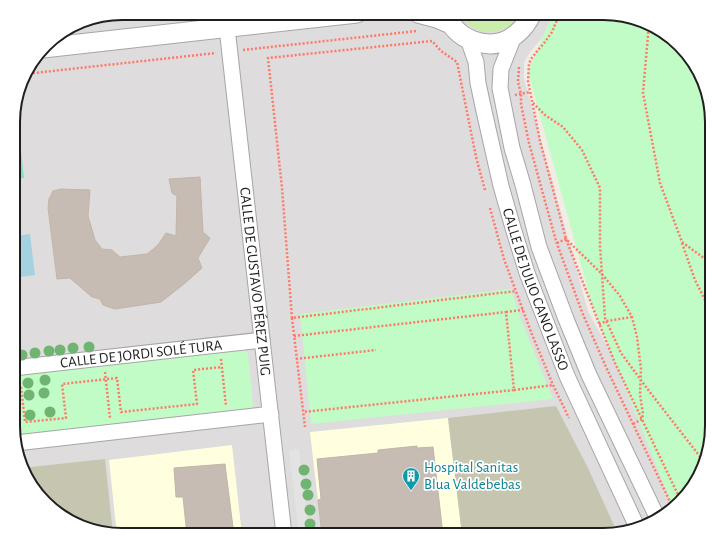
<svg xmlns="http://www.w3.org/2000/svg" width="725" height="548" viewBox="0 0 725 548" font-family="'Alegreya Sans',sans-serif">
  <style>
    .residential { fill: #dedcdc }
    .education { fill: #ffffe0 }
    .construction { fill: #c6c6b0 }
    .grass { fill: #caeda9 }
    .park { fill: #c1fcc6 }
    .pitch { fill: #80e3be }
    .parking { fill: #e3e3e3 }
    .water { fill: #a4d2e0 }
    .building { fill: #c6bcb4; stroke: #c3b4a7 }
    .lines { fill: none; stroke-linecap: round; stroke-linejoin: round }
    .minor-casing { stroke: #a6a6a6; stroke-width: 17 }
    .tertiary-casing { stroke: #a6a6a6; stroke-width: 21 }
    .path { stroke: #ff7968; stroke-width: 2.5; stroke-dasharray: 2 2; stroke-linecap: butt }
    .minor { stroke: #fff; stroke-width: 15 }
    .tertiary { stroke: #fff; stroke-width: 19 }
    .tree { fill: #70b471 }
    .labels { text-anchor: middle; stroke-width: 3.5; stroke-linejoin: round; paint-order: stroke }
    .street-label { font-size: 15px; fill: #1f1f1f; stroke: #fff }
    .culture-label { font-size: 15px; fill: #0d838f; stroke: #fff; text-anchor: start }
    .rim { fill: none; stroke: #1f1f1f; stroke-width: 2 }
  </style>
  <rect width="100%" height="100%" fill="#f1ede5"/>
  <path class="residential" d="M 122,13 L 553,13 L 543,37 L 530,52 L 524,62 L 524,79 L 588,311 L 687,495 L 685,498 L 651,524 L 603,535 L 115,535 L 80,527 L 50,508 L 24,475 L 13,434 L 14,107 L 27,67 L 50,40 L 86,19 Z"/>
  <path class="education" d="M 448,418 L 462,535 L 322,535 L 310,432 Z
    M 232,445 L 242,535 L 117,535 L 109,460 Z"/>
  <path class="construction" d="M 556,406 L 588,468 L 617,532 L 603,535 L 462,535 L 448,418 Z
    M 105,459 L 113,534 L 80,527 L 50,508 L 24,475 L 22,468 Z"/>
  <path class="grass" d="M 459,13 L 521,13 C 519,16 516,21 513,23 C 495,38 470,33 459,13 Z"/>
  <path class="park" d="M 553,13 L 610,13 L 645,21 L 675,40 L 701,74 L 712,121 L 712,434 L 704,468 L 685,498 L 673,507 L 593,308 L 528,72 Z
    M 511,289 L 520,317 L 553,399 L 311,424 L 300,314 Z
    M 243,348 L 248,353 L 253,405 L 249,412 L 15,439 L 13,434 L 13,373 Z"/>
  <path class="pitch" d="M 14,134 L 19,134 L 24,178 L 14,179 Z"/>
  <path class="parking" d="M 93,351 L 94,356 L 13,365 L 13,360 Z
    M 299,449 L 309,535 L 299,535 L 289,451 Z"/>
  <path class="water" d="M 30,234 L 35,275 L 21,277 L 16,236 Z"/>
  <path class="building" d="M 200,177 L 203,232 L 210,238 L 198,258 L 202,268 L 184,284 L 161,302 L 115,309 L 103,305 L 100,299 L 92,297 L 70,278 L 57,279 L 48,208 L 49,199 L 53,191 L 61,189 L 90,190 L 88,216 L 95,240 L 102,249 L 112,250 L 120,257 L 147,254 L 158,245 L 166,233 L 176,236 L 177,196 L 172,193 L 169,179 Z
    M 417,446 L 417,448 L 433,447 L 443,535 L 322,535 L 318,500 L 321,499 L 317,459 L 378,453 L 378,450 Z
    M 225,464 L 234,535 L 187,535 L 183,497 L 176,497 L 174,468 Z"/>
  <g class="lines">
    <g class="minor-casing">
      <g id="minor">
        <path id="s1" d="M 227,28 L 284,535"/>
        <path d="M 514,36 L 501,69 L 500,88 L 512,148 L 523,185 L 539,247 L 566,319 L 589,375 L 658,519"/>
        <path id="s2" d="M 468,39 L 476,62 L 478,83 L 484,111 L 501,186 L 513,228 L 527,273 L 567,376 L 637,527"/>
        <path id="s3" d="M 13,368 L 262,340"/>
        <path d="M 16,443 L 271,414"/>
      </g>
    </g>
    <g class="tertiary-casing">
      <path id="tertiary" d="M 418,13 L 437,18 L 451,24
        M 445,13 C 447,17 449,21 451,24 C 465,44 496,51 515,35 C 523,29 528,22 532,13
        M 43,48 L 357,13"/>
    </g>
    <path class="path" d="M 558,13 L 557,20 L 552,32 L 545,42 L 538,50 L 531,59 L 529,64 L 528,81 L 540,141 L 550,178 L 566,239 L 593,308 L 615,363 L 681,501
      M 85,20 L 142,13
      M 649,24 L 643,93 L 660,183 L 682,242 L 712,264
      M 243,50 L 417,31
      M 519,67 L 518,82 L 521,94 L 521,104 L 529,143 L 556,241 L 582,312 L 606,367 L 673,508
      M 25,74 L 216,53
      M 515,95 L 530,92
      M 533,103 L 545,115 L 563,127 L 582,150 L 600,188 L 600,246 L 605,318 L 621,353 L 649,391 L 705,463
      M 485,190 L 476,157 L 457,62 L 441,51 L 432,41 L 268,58 L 282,188 L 292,318 L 516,291
      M 490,208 L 504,259 L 531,332 L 553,385 L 569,418
      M 557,243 L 566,239 L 602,274 L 620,296 L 632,317 L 637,337 L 641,369 L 640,395 L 643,414 L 642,419 L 633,424
      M 682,243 L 695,280 L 712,314
      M 506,312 L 523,310
      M 292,318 L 305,427
      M 599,324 L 607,321 L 632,317
      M 294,336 L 506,312 L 514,390 L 303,412
      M 221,359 L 226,406
      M 296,359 L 376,350
      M 105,372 L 110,418
      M 13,387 L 21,387 L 25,422 L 66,418 L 62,384 L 117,378 L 121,412 L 197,404 L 193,370 L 222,367
      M 514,390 L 553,385"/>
    <use href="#minor" class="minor"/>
    <use href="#tertiary" class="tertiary"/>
  </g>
  <g class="tree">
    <circle cx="89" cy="347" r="5.5"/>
    <circle cx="73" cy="348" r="5.5"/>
    <circle cx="60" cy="350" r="5.5"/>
    <circle cx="49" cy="351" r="5.5"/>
    <circle cx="35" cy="353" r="5.5"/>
    <circle cx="22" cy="355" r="5.5"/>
    <circle cx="45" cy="380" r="5.5"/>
    <circle cx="28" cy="383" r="5.5"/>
    <circle cx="44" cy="393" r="5.5"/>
    <circle cx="29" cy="395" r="5.5"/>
    <circle cx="50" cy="412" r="5.5"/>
    <circle cx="30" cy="415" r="5.5"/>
    <circle cx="304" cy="470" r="5.5"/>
    <circle cx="306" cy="484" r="5.5"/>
    <circle cx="308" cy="495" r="5.5"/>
    <circle cx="310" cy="510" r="5.5"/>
    <circle cx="310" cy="524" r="5.5"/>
  </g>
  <defs>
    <g id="building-pin" transform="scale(0.9)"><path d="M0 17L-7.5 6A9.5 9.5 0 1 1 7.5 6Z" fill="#0f9aa8" stroke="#fff"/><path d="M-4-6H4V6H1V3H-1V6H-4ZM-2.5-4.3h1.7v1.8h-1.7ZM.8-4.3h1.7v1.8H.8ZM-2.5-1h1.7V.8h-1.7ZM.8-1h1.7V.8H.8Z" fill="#fff"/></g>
  </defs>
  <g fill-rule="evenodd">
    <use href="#building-pin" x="411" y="476"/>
  </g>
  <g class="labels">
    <g class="street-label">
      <text dy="5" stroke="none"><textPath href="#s1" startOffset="255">CALLE DE GUSTAVO PÉREZ PUIG</textPath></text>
      <text dy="5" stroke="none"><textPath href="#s2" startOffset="260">CALLE DE JULIO CANO LASSO</textPath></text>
      <text dy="5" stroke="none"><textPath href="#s3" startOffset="129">CALLE DE JORDI SOLÉ TURA</textPath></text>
    </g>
    <g class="culture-label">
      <text x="424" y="472">Hospital Sanitas<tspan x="424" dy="17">Blua Valdebebas</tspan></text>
    </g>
  </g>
  <path d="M0 0H725V548H0ZM122 20H603A102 102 0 0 1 705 122V426A102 102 0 0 1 603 528H122A102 102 0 0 1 20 426V122A102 102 0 0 1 122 20Z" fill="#fff" fill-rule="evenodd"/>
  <path class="rim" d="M122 20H603A102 102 0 0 1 705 122V426A102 102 0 0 1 603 528H122A102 102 0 0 1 20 426V122A102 102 0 0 1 122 20Z"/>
</svg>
